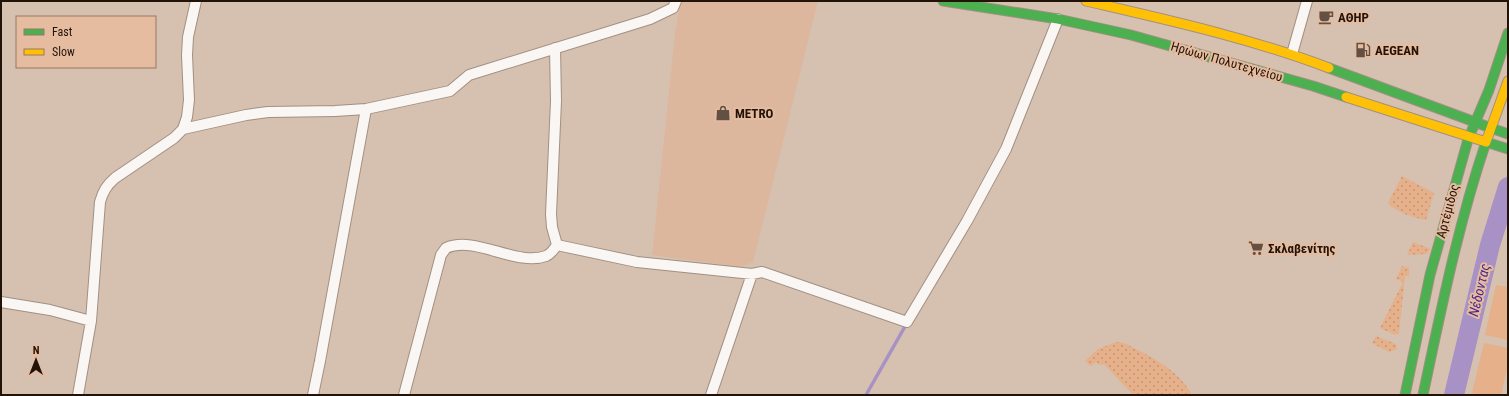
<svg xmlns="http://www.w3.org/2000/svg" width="1509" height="396" viewBox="0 0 1509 396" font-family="'Roboto Condensed',sans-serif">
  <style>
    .built { fill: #dcb79e }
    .grass { fill: url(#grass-dots) }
    .pitch { fill: #e5b08a }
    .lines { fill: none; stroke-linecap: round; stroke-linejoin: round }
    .stream { stroke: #a791c5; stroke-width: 3.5 }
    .river { stroke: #a791c5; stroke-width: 20 }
    .street-casing { stroke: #a19083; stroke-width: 12 }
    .fast-casing { stroke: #a19083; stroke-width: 11 }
    .slow-casing { stroke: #a19083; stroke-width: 11 }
    .street { stroke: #f9f6f3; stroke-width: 10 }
    .fast { stroke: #4caf50; stroke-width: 9 }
    .slow { stroke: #ffc107; stroke-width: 9 }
    .labels { text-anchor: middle; stroke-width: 4; stroke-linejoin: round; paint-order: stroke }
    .poi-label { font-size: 13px; font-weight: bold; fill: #221309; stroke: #e6bca0; text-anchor: start }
    .street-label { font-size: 13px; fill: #221309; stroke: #e6bca0 }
    .water-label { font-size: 14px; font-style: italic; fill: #4a2786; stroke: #e6bca0 }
  </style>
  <defs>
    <pattern id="grass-dots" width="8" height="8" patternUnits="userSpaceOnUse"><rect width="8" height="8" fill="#e5b08a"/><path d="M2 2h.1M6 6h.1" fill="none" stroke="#c49676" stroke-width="1.8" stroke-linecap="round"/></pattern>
  </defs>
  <rect width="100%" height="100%" fill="#d6c0b0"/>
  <path class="built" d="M 681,1 L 818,1 L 753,262 L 741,267 L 652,255 L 675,34 L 679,8 Z"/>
  <path class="grass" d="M 1402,176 L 1434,193 L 1426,220 C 1414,218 1396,212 1388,203 Z
    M 1413,242 L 1431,249 L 1426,254 L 1407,255 Z
    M 1402,266 L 1409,268 L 1409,276 L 1405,276 L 1399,333 L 1395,335 L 1380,328 L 1403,282 L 1396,279 Z
    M 1376,336 L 1396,344 L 1397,349 L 1389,352 L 1372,343 Z
    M 1116,342 L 1124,343 C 1150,356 1178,369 1192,395 L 1133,395 L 1104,364 L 1102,365 L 1100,364 L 1099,365 L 1096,362 L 1091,366 L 1085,361 L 1098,349 Z"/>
  <path class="pitch" d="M 1496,285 L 1508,287 L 1508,340 L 1485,335 Z
    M 1484,343 L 1508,348 L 1508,365 L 1501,395 L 1479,395 L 1472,393 Z"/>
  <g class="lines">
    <path class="stream" d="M 866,395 L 907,323"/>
    <path class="river" d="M 1454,395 L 1490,245 L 1508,187"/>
    <g class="street-casing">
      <path id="street" d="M 555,48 L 556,101 L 551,214 L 552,227 L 557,245 L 637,262 L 752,274 L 762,272 L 907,322 L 967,221 L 1006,149 L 1058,19
        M 1292,54 L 1307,1
        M 183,129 L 246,115 L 268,112 L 335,111 L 366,109 L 450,91 L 469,75 L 650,19 L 673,8 L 676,1
        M 1,302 L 50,310 L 91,321
        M 78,395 L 91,321 L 100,202 C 103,191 107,185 115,178 L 174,138 L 183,129 L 187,117 L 189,100 L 187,55 L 188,37 L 196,1
        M 313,395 L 320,361 L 366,109
        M 404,395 L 441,255 L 446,248 C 475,235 517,267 546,256 C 551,254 554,249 557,245
        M 711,395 L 752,274"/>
    </g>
    <g class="fast-casing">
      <path id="fast" d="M 943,1 L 1058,19 L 1131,35 L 1313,86 L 1346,97
        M 1329,68 L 1491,128
        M 1491,128 L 1508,134
        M 1472,130 L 1489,90 L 1508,33
        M 1405,395 L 1430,275 L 1469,136
        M 1423,395 C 1441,310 1458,225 1486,142 L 1508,149"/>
    </g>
    <g class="slow-casing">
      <path id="slow" d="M 1086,1 C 1168,20 1250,38 1329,68
        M 1346,97 L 1486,142 L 1508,81"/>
    </g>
    <use href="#street" class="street"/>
    <use href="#fast" class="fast"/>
    <use href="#slow" class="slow"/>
  </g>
  <defs>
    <g id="cafe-bare" transform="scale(1.2)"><path d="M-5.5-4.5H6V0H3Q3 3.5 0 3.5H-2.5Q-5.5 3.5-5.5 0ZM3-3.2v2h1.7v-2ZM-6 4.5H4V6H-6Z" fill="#615043" stroke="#e6bca0" stroke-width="2.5" paint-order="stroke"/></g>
    <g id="fuel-bare" transform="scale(1.2)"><path d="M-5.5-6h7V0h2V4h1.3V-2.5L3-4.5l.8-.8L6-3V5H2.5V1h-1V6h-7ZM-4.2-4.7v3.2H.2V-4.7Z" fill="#615043" stroke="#e6bca0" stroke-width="2.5" paint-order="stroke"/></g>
    <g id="shop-bare" transform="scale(1.2)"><path d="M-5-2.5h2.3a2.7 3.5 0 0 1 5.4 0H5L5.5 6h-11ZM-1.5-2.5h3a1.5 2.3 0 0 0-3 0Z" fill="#615043" stroke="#e6bca0" stroke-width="2.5" paint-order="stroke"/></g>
    <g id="supermarket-bare" transform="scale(1.2)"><path d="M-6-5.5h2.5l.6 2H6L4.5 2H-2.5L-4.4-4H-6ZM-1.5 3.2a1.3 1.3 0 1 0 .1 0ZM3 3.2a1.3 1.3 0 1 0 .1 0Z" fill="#615043" stroke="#e6bca0" stroke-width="2.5" paint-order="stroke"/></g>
  </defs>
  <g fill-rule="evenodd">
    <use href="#cafe-bare" x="1326" y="17"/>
    <use href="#fuel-bare" x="1363" y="50"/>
    <use href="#shop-bare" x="723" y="113"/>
    <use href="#supermarket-bare" x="1256" y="248"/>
  </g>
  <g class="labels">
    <g class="poi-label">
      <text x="1338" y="22">ΑΘΗΡ</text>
      <text x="1375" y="55">AEGEAN</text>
      <text x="735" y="118">METRO</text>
      <text x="1268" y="253">Σκλαβενίτης</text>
    </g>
    <g class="street-label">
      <text transform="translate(1227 61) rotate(16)" y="5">Ηρώων Πολυτεχνείου</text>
      <text transform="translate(1447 211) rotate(-75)" y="5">Αρτέμιδος</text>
    </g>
    <g class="water-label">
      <text transform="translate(1479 290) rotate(-77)" y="5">Νέδoντας</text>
    </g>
  </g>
  <rect width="1509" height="396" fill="none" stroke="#221309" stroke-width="4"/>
  <rect x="16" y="16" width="140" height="52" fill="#e6bca0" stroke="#987864"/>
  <rect x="24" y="29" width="20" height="6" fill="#4caf50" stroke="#987864"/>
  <text x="52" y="36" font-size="12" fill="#221309">Fast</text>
  <rect x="24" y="49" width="20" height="6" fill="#ffc107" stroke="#987864"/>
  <text x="52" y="56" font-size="12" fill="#221309">Slow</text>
  <g transform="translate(36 360)" stroke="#e6bca0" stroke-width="3" paint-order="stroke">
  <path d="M0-3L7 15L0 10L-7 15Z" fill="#221309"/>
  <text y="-6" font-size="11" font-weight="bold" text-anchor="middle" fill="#221309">N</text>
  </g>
</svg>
